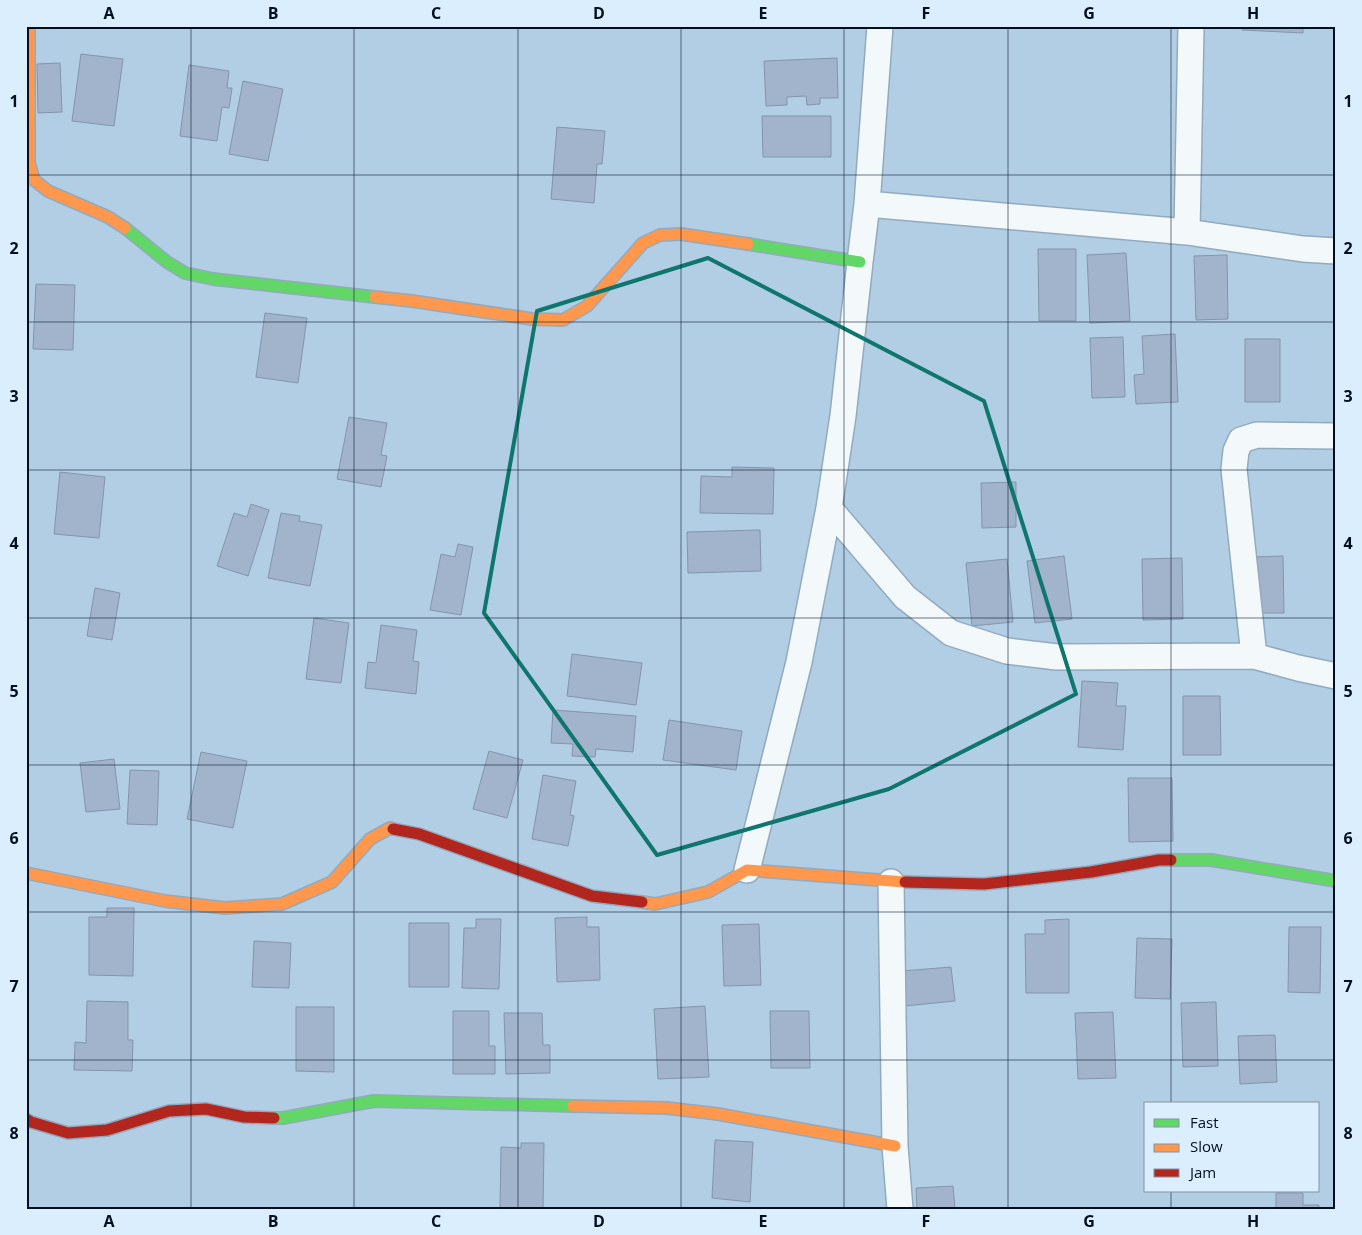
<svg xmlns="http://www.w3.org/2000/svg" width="1362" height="1235" viewBox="0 0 1362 1235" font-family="'Open Sans',sans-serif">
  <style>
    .building { fill: #a1b4cb; stroke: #8395aa }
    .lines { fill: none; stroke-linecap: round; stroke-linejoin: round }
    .street-casing { stroke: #92aabe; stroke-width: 28 }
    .fast-casing { stroke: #92aabe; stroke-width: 14 }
    .slow-casing { stroke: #92aabe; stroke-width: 14 }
    .jam-casing { stroke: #92aabe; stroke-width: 14 }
    .street { stroke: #f3f8fb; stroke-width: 25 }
    .fast { stroke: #63d668; stroke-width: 11 }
    .slow { stroke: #ff974d; stroke-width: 11 }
    .jam { stroke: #b3261e; stroke-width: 11 }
    .marked { fill: none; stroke: #0f766e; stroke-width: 4; stroke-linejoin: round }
    .grid { fill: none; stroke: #000e20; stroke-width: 1; stroke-opacity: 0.55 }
    .neatline { fill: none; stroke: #000e20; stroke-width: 2 }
    .grid-label { font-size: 16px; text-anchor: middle; font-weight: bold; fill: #000e20 }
  </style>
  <rect width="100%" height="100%" fill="#b2cee5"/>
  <path class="building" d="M 1242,26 L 1303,26 L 1303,33 L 1242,30 Z
    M 81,54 L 123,59 L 114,126 L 72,121 Z
    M 837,58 L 838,98 L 820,98 L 820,104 L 807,105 L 806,96 L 787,97 L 787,105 L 766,106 L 764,61 Z
    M 60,63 L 62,112 L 38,113 L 37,64 Z
    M 189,65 L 229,71 L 227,88 L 232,88 L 229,108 L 222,107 L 217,141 L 180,136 Z
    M 243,81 L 283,89 L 268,161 L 229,154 Z
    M 762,116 L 831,116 L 831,157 L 763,157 Z
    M 557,127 L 605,131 L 602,164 L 597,164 L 594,203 L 551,199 Z
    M 1038,249 L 1076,249 L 1076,321 L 1039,321 Z
    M 1126,253 L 1130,321 L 1090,323 L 1087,255 Z
    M 1227,255 L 1228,319 L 1196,320 L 1194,256 Z
    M 36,284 L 75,285 L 73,350 L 33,349 Z
    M 265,313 L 307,318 L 298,383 L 256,377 Z
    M 1175,334 L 1178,402 L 1136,404 L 1134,375 L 1144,374 L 1142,336 Z
    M 1123,337 L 1125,397 L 1092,398 L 1090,338 Z
    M 1245,339 L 1280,339 L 1280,402 L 1245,402 Z
    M 349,417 L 387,423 L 381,455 L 387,456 L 381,487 L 337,479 Z
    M 732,467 L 774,468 L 773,514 L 700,513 L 701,476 L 732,477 Z
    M 60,472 L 105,477 L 99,538 L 54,534 Z
    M 1016,482 L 1016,527 L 982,528 L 981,483 Z
    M 251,504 L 269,510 L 248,576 L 217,566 L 234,513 L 247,517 Z
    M 281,513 L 300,516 L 299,521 L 322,525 L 310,586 L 268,578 Z
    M 760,530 L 761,571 L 688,573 L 687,532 Z
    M 458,544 L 473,547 L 461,615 L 430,610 L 441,554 L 455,557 Z
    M 1064,556 L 1072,619 L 1035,623 L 1027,561 Z
    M 1283,556 L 1284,613 L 1255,613 L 1254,557 Z
    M 1182,558 L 1183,619 L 1143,620 L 1142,559 Z
    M 1007,559 L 1013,622 L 972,626 L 966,563 Z
    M 95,588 L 120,593 L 112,640 L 87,636 Z
    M 314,618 L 349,623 L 341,683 L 306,679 Z
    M 381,625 L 417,630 L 413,661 L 419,662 L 416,694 L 365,688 L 368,662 L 376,663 Z
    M 572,654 L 642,663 L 636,705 L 567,696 Z
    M 1082,681 L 1118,683 L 1116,706 L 1126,706 L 1123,750 L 1078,747 Z
    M 1183,696 L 1220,696 L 1221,755 L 1183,755 Z
    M 553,710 L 636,716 L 633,752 L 596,749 L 595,757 L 572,756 L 573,744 L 551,743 Z
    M 669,720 L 742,731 L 736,770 L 663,760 Z
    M 489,751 L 523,760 L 507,818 L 473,809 Z
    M 201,752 L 247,761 L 233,828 L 187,819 Z
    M 114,759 L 120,809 L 86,812 L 80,763 Z
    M 130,770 L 159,771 L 157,825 L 127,824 Z
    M 543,775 L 576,781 L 570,815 L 574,816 L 568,846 L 532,839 Z
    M 1128,778 L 1172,778 L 1173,841 L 1129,842 Z
    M 107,908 L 134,908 L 133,976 L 89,975 L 89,917 L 107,917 Z
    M 587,917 L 587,927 L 599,927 L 600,980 L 557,982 L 555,918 Z
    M 476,919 L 501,919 L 499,989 L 462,988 L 464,928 L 476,928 Z
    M 1069,919 L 1069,993 L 1026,993 L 1025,934 L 1045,934 L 1045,920 Z
    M 409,923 L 449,923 L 449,987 L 409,987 Z
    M 759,924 L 761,985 L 724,986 L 722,925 Z
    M 1289,927 L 1321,927 L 1320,993 L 1288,992 Z
    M 1137,938 L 1172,939 L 1170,999 L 1135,998 Z
    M 254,941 L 291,943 L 289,988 L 252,987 Z
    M 951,967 L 955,1001 L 905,1006 L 902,971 Z
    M 87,1001 L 128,1002 L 128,1040 L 133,1040 L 132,1071 L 74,1070 L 75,1042 L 86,1043 Z
    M 1216,1002 L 1218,1066 L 1183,1067 L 1181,1003 Z
    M 705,1006 L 709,1077 L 658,1079 L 654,1009 Z
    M 296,1007 L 334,1007 L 334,1072 L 296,1071 Z
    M 453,1011 L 489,1011 L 489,1046 L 495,1046 L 495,1074 L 453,1074 Z
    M 770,1011 L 809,1011 L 810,1068 L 771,1068 Z
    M 1113,1012 L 1116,1078 L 1078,1079 L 1075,1013 Z
    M 504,1013 L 542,1013 L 543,1045 L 550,1045 L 550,1073 L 506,1074 Z
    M 1275,1035 L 1277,1082 L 1240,1084 L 1238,1036 Z
    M 715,1140 L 753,1142 L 750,1202 L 712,1198 Z
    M 521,1143 L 544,1143 L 543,1209 L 500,1208 L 501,1147 L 521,1148 Z
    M 953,1186 L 955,1209 L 917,1209 L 916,1188 Z
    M 1276,1193 L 1303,1193 L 1303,1205 L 1319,1205 L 1319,1209 L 1276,1209 Z"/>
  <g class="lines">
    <g class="street-casing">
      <path id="street" d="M 867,204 L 1187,232 L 1303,249 L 1336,251
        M 1187,232 L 1191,26
        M 829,508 L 905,597 L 951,633 L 1007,651 L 1057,657 L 1254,656 L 1298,668 L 1336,676
        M 1254,656 L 1234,469 L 1236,451 L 1241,440 L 1257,435 L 1336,436
        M 747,870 L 799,662 L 829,508 L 843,416 L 860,262 L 867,204 L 880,26
        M 891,882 L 895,1146 L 900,1209"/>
    </g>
    <g class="fast-casing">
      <path id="fast" d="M 125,228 L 167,262 L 185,273 L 213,279 L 375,297
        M 748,244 L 860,262
        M 1171,860 L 1211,860 L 1336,881
        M 274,1118 L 283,1118 L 374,1101 L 573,1106"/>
    </g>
    <g class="slow-casing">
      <path id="slow" d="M 29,26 L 29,163 L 34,180 L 48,191 L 108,217 L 125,228
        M 375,297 L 412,301 L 532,319 L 563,320 L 587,306 L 643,243 L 660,235 L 681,234 L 748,244
        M 26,873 L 165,901 L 225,908 L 282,904 L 332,882 L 370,839 L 390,828 L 393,829
        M 642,902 L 655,904 L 708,892 L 747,870 L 905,882
        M 573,1106 L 667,1108 L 718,1114 L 895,1146"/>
    </g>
    <g class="jam-casing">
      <path id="jam" d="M 393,829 L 419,834 L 592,896 L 642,902
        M 905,882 L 984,884 L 1091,872 L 1159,860 L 1171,860
        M 26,1119 L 31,1122 L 68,1133 L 107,1130 L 169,1111 L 206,1109 L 244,1117 L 274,1118"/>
    </g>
    <use href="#street" class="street"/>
    <use href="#fast" class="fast"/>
    <use href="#slow" class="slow"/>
    <use href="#jam" class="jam"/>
  </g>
  <path class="marked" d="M 708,258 L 984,401 L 1076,694 L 889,789 L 657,855 L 484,613 L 537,311 Z"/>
  <path class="grid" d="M 191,26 L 191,1209M 354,26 L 354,1209M 518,26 L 518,1209M 681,26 L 681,1209M 844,26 L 844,1209M 1008,26 L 1008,1209M 1171,26 L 1171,1104M 26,175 L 1336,175M 26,322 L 1336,322M 26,470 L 1336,470M 26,618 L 1336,618M 26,765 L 1336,765M 26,912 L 1336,912M 26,1060 L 1336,1060M 1171,1191 L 1171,1209"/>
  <rect width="1362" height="1235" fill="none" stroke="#daeefd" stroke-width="55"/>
  <rect x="1144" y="1102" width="175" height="90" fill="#daeefd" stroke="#8394a5"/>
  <rect x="1154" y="1119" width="25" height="8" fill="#63d668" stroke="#8394a5"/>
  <text x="1190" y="1128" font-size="15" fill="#000e20">Fast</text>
  <rect x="1154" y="1144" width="25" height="8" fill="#ff974d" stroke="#8394a5"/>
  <text x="1190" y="1152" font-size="15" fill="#000e20">Slow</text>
  <rect x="1154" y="1169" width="25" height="8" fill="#b3261e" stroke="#8394a5"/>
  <text x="1190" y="1178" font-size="15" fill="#000e20">Jam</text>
  <rect x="28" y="28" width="1306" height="1180" class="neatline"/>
  <g class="grid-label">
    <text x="109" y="19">A</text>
    <text x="273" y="19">B</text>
    <text x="436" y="19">C</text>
    <text x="599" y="19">D</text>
    <text x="763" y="19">E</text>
    <text x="926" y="19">F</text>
    <text x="1089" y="19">G</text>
    <text x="1253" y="19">H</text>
    <text x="14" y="107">1</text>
    <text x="1348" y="107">1</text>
    <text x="14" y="254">2</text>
    <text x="1348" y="254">2</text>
    <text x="14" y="402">3</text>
    <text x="1348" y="402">3</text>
    <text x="14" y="549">4</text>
    <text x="1348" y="549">4</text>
    <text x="14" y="697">5</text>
    <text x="1348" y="697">5</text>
    <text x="14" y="844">6</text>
    <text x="1348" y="844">6</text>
    <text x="14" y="992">7</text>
    <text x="1348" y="992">7</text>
    <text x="14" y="1139">8</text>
    <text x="1348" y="1139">8</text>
    <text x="109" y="1227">A</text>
    <text x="273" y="1227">B</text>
    <text x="436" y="1227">C</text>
    <text x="599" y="1227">D</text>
    <text x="763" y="1227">E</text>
    <text x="926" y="1227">F</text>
    <text x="1089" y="1227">G</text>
    <text x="1253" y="1227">H</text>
  </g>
</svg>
